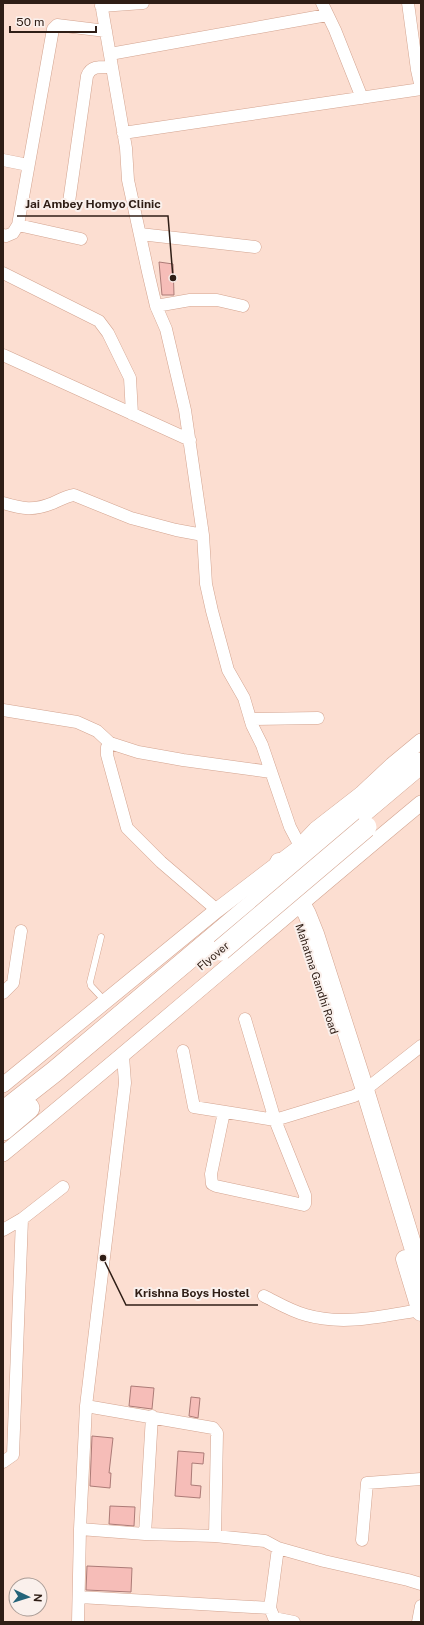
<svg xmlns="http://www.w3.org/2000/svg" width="424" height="1625" viewBox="0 0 424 1625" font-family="'Public Sans',sans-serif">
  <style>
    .building { fill: #f6bdb8; stroke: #ac7b77 }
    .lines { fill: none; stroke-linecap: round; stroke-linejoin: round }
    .service-casing { stroke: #d3a490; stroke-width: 7 }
    .minor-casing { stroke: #d3a490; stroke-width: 13 }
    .tertiary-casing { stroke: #d3a490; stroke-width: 16 }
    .secondary-casing { stroke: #d3a490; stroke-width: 19 }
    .trunk-casing { stroke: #d3a490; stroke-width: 22 }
    .service { stroke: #fff; stroke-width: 6 }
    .minor { stroke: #fff; stroke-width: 12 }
    .tertiary { stroke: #fff; stroke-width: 15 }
    .secondary { stroke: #fff; stroke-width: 18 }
    .trunk { stroke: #fff; stroke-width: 21 }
    .trunk-bridge-casing { stroke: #d3a490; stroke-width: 22; stroke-linecap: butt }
    .trunk-bridge { stroke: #fff; stroke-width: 21 }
    .labels { text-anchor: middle; stroke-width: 4; stroke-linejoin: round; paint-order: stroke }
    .street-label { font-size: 11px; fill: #2f1e16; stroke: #faf0ec }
    .leader { fill: none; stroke: #2f1e16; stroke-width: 1.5 }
    .callout-dot { fill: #2f1e16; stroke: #faf0ec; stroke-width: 1.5 }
    .callout-label { font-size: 12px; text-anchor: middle; font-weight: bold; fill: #2f1e16; stroke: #faf0ec; stroke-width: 4; stroke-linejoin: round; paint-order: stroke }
  </style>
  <rect width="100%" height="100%" fill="#fcded1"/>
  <path class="building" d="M 159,262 L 173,264 L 174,295 L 162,295 Z
    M 131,1386 L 154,1388 L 152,1409 L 129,1406 Z
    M 191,1397 L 200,1398 L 198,1418 L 189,1416 Z
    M 92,1436 L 113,1438 L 109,1473 L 111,1473 L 110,1488 L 90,1486 Z
    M 178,1451 L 204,1453 L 203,1464 L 192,1463 L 191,1485 L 201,1486 L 200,1498 L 175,1496 Z
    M 110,1506 L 135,1507 L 134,1526 L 109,1524 Z
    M 87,1566 L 132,1568 L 131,1592 L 86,1590 Z"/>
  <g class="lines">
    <g class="service-casing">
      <path id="service" d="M 101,937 L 90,982 L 91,986 L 105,1001"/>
    </g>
    <g class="minor-casing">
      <path id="minor" d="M 101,3 L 126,148 L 128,180 L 148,272 L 156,306 L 166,329 L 185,410 L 203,535 L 206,584 L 212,611 L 228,670 L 244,698 L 252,725 L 262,745 L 290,827 L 300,846
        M 322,3 L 335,30 L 362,98
        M 408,3 L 417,70 L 421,88
        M 101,6 L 143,3
        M 110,54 L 327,15
        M 123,133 L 421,89
        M 3,160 L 28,165
        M 69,202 L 87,76 C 91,65 102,67 112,67
        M 18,225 L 81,239
        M 140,234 L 255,247
        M 3,235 L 6,236 L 13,233 L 18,225 L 53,29 L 57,25 L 106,31
        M 3,273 L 99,321 L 108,333 L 130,378 L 132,414
        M 156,306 L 190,300 L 217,300 L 243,306
        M 3,355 L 190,440
        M 3,503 C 23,509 33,511 53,503 C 60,500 66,496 74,495 L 131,518 L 176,530 L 203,535
        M 3,710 L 77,722 L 97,731 L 110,743
        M 250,719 L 318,718
        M 217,910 L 161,862 L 127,828 L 107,755 L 107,747 L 110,743 L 138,752 L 183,760 L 271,772
        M 3,993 L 13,983 L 21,931
        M 183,1051 L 194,1107 L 275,1120 L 354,1096 L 365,1090 L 421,1046
        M 224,1112 L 211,1174 L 212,1184 L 216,1186 L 304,1205 L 305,1204 L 305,1195 L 275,1120 L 245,1019
        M 22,1219 L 63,1187
        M 3,1230 L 22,1219 L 13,1455 L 3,1462
        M 264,1296 C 278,1303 291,1311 306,1315 C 344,1326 383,1316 420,1310
        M 86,1406 L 213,1428 L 217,1433 L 215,1536
        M 80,1529 L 145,1534 L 215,1536 L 265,1541 L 278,1548 L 324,1561 L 408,1580 L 421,1584
        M 145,1534 L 152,1416
        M 362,1540 L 367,1483 L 421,1479
        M 79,1597 L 270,1608 L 278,1548
        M 270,1608 L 274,1618 L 294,1622
        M 78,1622 L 80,1529 L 86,1406 L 125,1083 L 123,1056
        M 418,1622 L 421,1606"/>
    </g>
    <g class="tertiary-casing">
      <path id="tertiary" d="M 3,1085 L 217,910 L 297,849 L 316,829 L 361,794 L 392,765 L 421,741
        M 3,1154 C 144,1039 281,919 421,803"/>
    </g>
    <g class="secondary-casing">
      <path id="secondary" d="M 279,862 L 307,914 L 315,934 L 365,1090 L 421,1273
        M 405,1259 L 421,1312"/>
    </g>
    <g class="trunk-casing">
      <path id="trunk" d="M 3,1112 L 54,1072 L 421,763
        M 3,1130 L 29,1108"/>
    </g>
    <use href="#service" class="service"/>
    <use href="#minor" class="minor"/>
    <use href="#tertiary" class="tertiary"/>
    <use href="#secondary" class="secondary"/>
    <use href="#trunk" class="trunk"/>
    <g class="trunk-bridge-casing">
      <path id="trunk-bridge" d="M 221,950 L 366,827"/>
    </g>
    <use href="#trunk-bridge" class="trunk-bridge"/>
  </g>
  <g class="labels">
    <g class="street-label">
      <text transform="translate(213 956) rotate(-40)" y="4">Flyover</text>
      <text transform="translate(317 979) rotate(72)" y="4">Mahatma Gandhi Road</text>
    </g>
  </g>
  <path class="leader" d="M173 278L168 216H17M103 1258L126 1305H258"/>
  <g class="callout-dot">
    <circle cx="173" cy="278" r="4"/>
    <circle cx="103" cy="1258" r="4"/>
  </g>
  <g class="callout-label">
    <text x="93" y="208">Jai Ambey Homyo Clinic</text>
    <text x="192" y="1297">Krishna Boys Hostel</text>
  </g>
  <rect width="424" height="1625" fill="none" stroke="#2f1e16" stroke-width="8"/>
  <g transform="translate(28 1597) rotate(94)"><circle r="19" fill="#faf0ec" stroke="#a99c96"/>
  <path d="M0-3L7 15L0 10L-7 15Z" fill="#246379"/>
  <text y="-6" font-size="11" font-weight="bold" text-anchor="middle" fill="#2f1e16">N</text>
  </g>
  <path d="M10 26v6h86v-6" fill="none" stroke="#2f1e16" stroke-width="2"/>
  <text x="16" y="26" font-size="12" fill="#2f1e16" stroke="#faf0ec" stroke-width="3" paint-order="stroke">50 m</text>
</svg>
